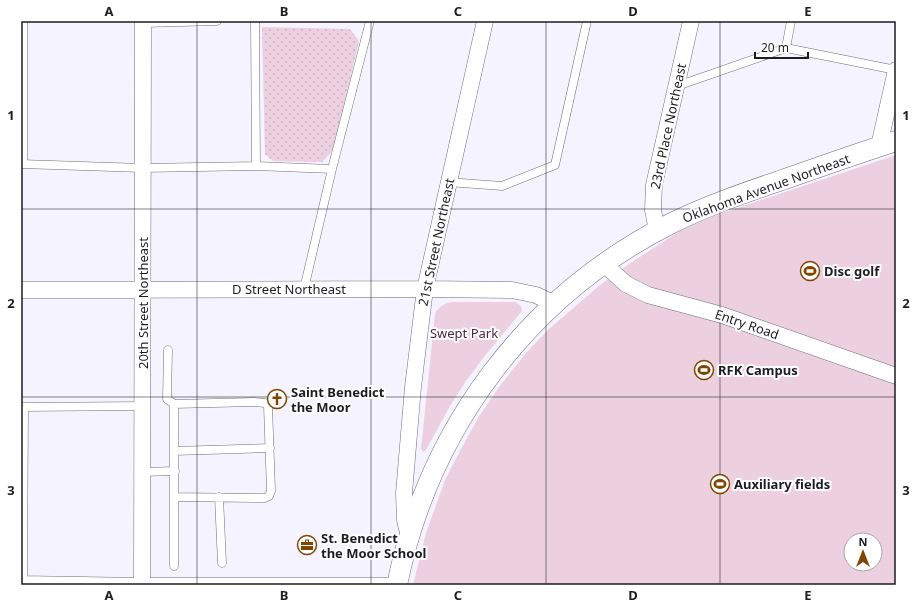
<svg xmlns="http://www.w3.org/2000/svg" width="917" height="606" viewBox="0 0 917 606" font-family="'Noto Sans',sans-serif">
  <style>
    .grass { fill: url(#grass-dots) }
    .park { fill: #ecd0e0; fill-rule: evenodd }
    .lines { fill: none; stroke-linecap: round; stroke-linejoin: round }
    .service-casing { stroke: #6e6d77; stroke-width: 9 }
    .minor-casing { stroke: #6e6d77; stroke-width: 17 }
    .tertiary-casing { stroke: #6e6d77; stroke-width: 21 }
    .service { stroke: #fff; stroke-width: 8 }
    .minor { stroke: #fff; stroke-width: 16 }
    .tertiary { stroke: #fff; stroke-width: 20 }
    .grid { fill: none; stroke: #1d1c21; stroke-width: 1; stroke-opacity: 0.55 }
    .labels { text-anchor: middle; stroke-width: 4; stroke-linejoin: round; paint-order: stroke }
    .street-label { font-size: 13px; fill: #1d1c21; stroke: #fff }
    .poi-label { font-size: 13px; font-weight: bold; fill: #1d1c21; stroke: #fff; text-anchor: start }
    .park-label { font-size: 13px; fill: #4d253f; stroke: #fff }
    .neatline { fill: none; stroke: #1d1c21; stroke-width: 1.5 }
    .grid-label { font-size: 13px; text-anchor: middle; font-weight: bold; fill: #1d1c21 }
  </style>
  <defs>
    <pattern id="grass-dots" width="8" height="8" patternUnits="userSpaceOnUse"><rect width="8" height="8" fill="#ecd0e0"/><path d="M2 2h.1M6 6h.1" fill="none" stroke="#cab2c0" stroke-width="1.8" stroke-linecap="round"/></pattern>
  </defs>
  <rect width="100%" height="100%" fill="#f4f3ff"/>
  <path class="grass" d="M 262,27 L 350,29 L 359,41 L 333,150 L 322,162 L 273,161 L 265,154 Z"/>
  <path class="park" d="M 896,155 L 896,585 L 413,585 L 426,533 L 445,480 L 461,449 L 478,418 L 499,387 L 526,353 L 549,329 L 600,285 L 629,264 L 692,223 ZM 851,540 L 875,540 L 875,564 L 851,564 Z
    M 452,302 L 515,302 L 521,306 L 522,311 L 484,357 L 466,381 L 450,406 L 426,450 L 423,452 L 421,449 L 435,314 C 438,307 444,303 452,302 Z"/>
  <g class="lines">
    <g class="service-casing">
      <path id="service" d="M 255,21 L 256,166
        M 143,23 L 217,21
        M 786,48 L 791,21
        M 677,86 L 786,48 L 896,70
        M 21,164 L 143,168 L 256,166 L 332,169
        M 23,164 L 23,21
        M 448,182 L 502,186 L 555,165 L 587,21
        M 304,289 L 332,169 L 370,21
        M 168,350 L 167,399 L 174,404
        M 254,402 L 265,403 L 268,406 L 271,491 L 269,496 L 265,498 L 174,497 L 174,404 Z
        M 21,407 L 143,406
        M 174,451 L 270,448
        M 142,472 L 175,471
        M 174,497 L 174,566
        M 219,497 L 222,563
        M 21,580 L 142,582 L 398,582
        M 23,580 L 24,407"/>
    </g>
    <g class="minor-casing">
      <path id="minor" d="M 879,146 L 896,70
        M 657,231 L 653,210 L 654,185 L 691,21
        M 604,264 L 626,284 L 648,295 L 722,315 L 896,376
        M 21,290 L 425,289 L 512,290 L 536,295 L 555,304
        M 409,537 L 405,520 L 404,493 L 413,387 L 425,289 L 485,21
        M 142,585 L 143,21"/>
    </g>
    <g class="tertiary-casing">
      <path id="tertiary" d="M 397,585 C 429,428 528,295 672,223 C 708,205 747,192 785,179 C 822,166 859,153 896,141"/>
    </g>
    <use href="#service" class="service"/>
    <use href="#minor" class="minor"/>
    <use href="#tertiary" class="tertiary"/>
  </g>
  <path class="grid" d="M 197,21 L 197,585M 371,21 L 371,585M 546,21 L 546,585M 720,21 L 720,585M 21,209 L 896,209M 21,397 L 896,397"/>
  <defs>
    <g id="stadium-ring" transform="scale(1)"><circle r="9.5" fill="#fff" stroke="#824500" stroke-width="1.5"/><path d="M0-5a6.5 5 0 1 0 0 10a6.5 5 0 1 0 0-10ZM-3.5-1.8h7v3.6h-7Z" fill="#824500"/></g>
    <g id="church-ring" transform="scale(1)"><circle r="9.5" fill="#fff" stroke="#824500" stroke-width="1.5"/><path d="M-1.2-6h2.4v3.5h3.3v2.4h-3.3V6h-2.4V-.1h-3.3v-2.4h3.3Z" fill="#824500"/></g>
    <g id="office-ring" transform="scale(1)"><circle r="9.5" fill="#fff" stroke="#824500" stroke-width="1.5"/><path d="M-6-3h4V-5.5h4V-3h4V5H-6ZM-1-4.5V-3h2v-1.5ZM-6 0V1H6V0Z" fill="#824500"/></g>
  </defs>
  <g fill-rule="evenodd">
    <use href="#stadium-ring" x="810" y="271"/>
    <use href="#stadium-ring" x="704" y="370"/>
    <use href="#church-ring" x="277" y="399"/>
    <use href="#stadium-ring" x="720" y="484"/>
    <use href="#office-ring" x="307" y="545"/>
  </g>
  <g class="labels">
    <g class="street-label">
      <text transform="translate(668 126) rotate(-78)" y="5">23rd Place Northeast</text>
      <text transform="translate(766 188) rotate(-20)" y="5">Oklahoma Avenue Northeast</text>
      <text transform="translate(436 242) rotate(-78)" y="5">21st Street Northeast</text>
      <text x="289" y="294">D Street Northeast</text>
      <text transform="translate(143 303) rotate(-90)" y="5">20th Street Northeast</text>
      <text transform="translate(747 324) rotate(19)" y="5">Entry Road</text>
    </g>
    <g class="poi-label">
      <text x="824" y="276">Disc golf</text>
      <text x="718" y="375">RFK Campus</text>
      <text x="291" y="397">Saint Benedict<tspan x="291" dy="15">the Moor</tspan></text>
      <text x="734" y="489">Auxiliary fields</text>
      <text x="321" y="543">St. Benedict<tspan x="321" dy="15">the Moor School</tspan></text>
    </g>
    <g class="park-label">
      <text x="464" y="338">Swept Park</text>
    </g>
  </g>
  <rect width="917" height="606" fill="none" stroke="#ffffff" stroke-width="44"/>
  <g transform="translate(863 552)"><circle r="19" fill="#ffffff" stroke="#a5a4a6"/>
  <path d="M0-3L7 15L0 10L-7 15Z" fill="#824500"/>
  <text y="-6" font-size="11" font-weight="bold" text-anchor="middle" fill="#1d1c21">N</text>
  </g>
  <path d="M755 52v6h53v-6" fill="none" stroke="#1d1c21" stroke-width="2"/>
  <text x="761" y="52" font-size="12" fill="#1d1c21" stroke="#ffffff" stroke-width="3" paint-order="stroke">20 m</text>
  <rect x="22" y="22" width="873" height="562" class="neatline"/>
  <g class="grid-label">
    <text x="109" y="16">A</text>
    <text x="284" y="16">B</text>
    <text x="458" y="16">C</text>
    <text x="633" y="16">D</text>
    <text x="808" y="16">E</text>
    <text x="11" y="120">1</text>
    <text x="906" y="120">1</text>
    <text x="11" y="308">2</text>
    <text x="906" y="308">2</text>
    <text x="11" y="495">3</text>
    <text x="906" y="495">3</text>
    <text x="109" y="600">A</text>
    <text x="284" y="600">B</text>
    <text x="458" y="600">C</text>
    <text x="633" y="600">D</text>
    <text x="808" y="600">E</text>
  </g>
</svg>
